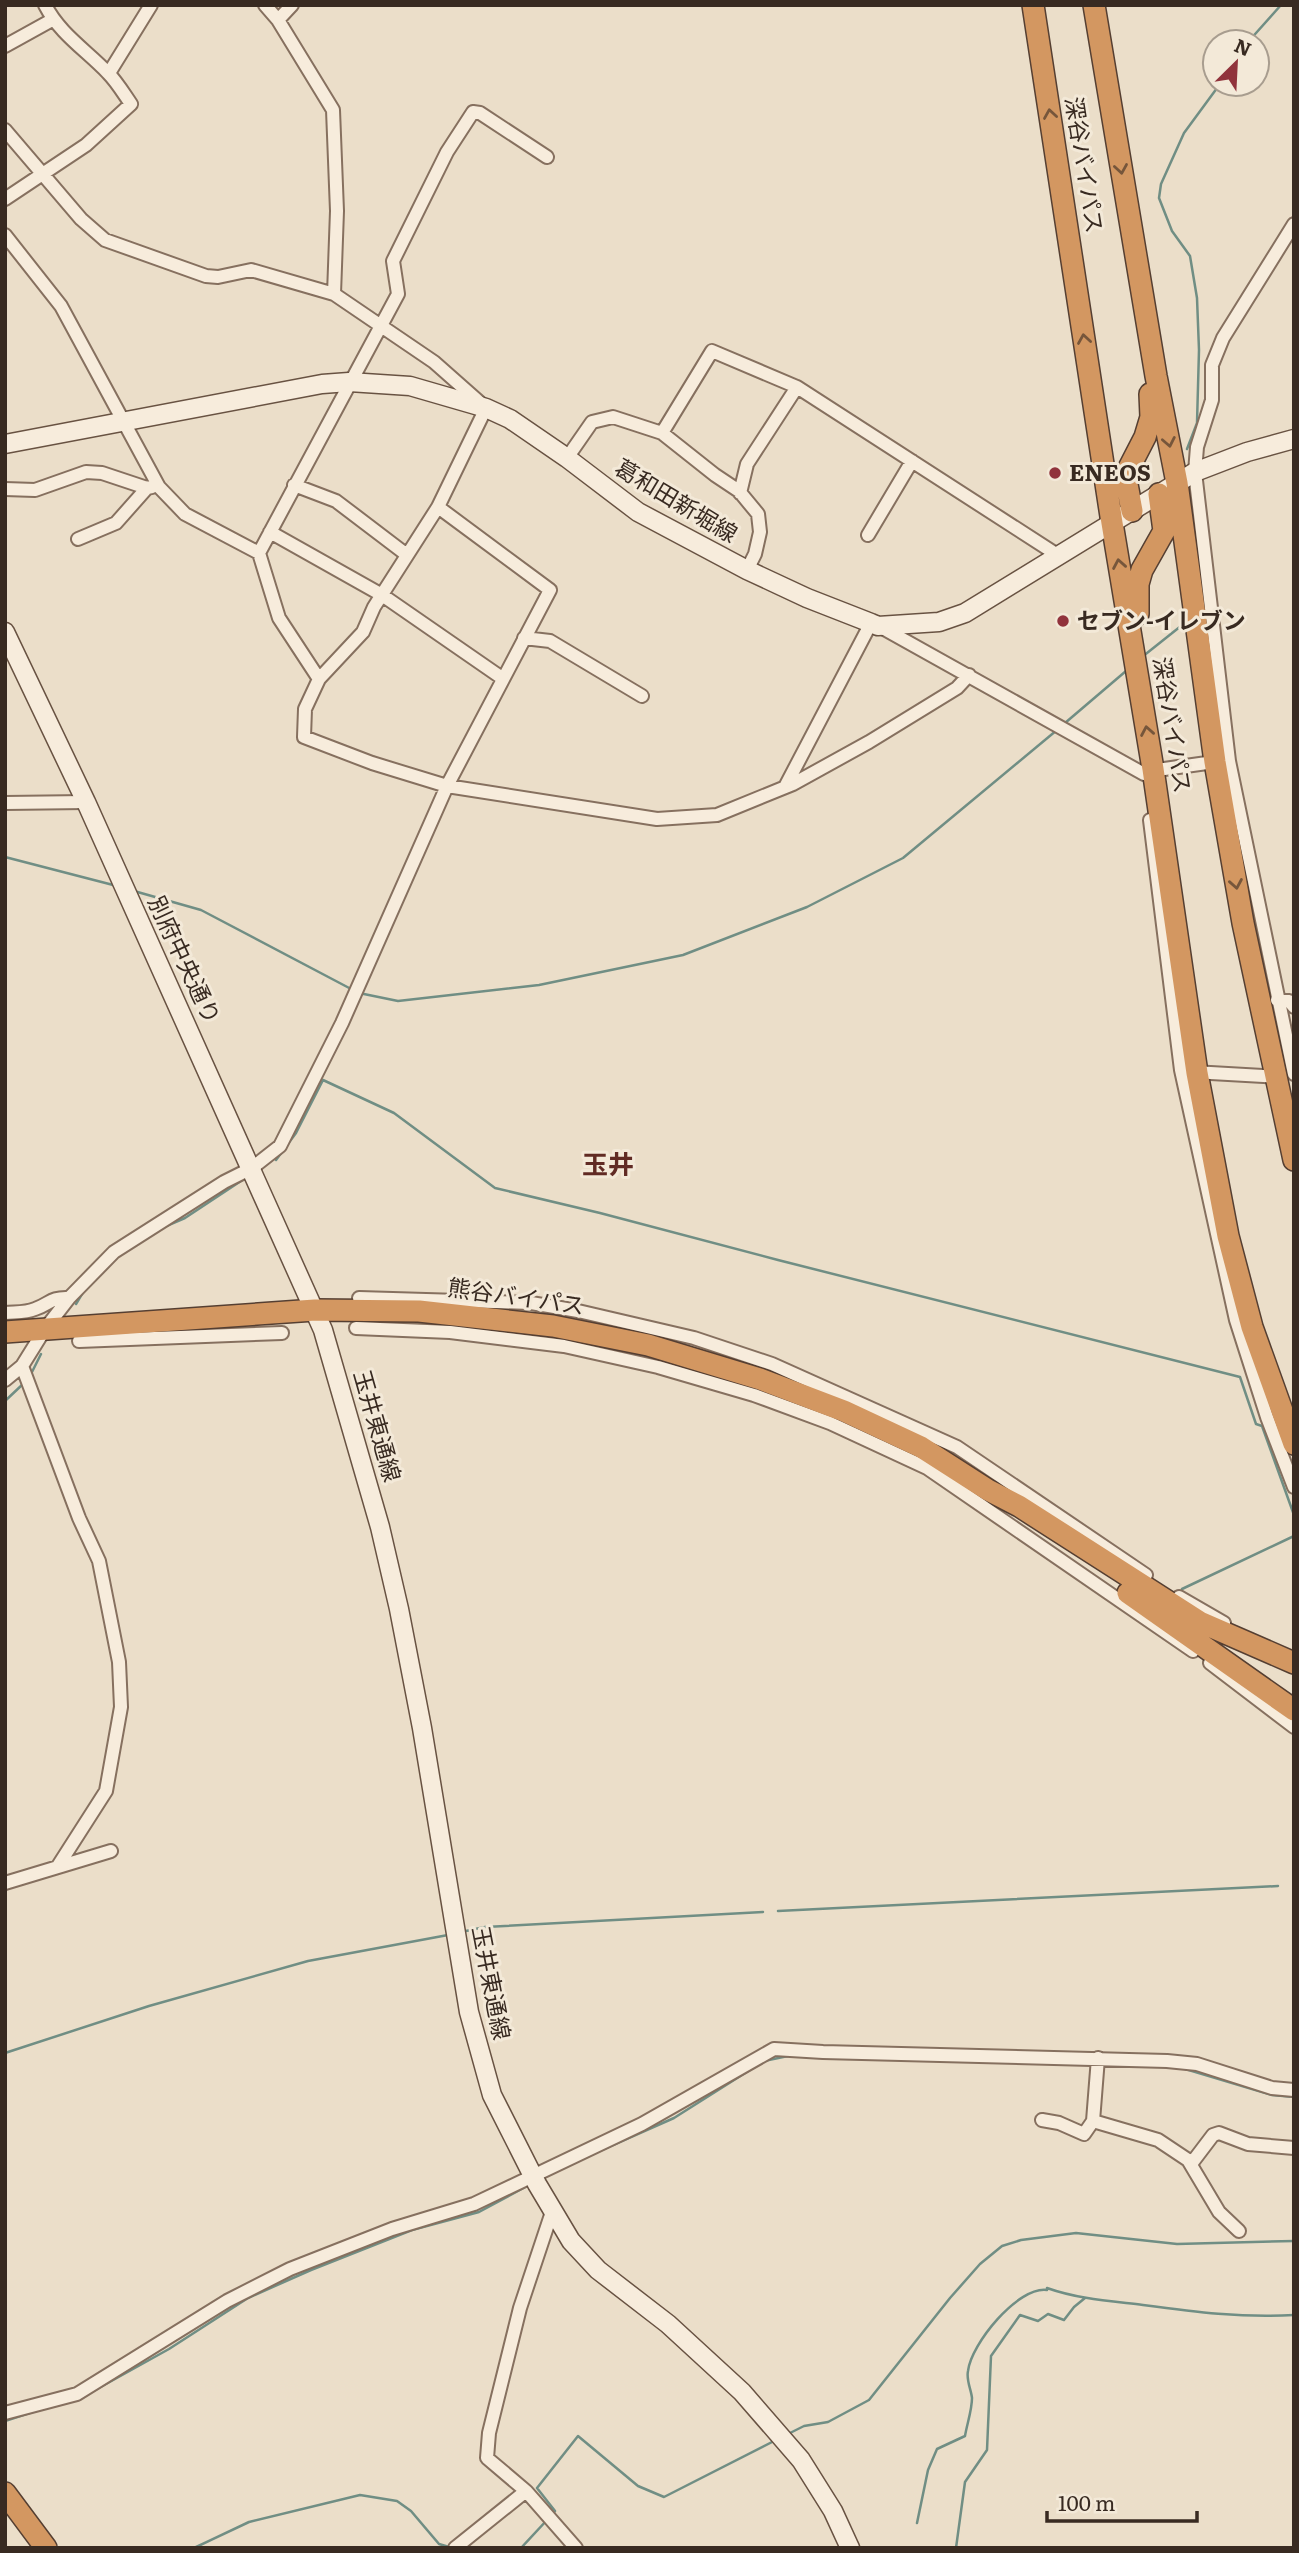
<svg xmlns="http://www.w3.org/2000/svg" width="1299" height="2553" viewBox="0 0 1299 2553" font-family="Literata,'Noto Sans JP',serif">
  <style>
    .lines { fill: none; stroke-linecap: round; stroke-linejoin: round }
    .stream { stroke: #708e84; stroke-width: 2.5 }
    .street-casing { stroke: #86705f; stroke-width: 16 }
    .secondary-casing { stroke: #685242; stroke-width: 21 }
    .highway-casing { stroke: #553f32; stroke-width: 24 }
    .street { stroke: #f7ecdc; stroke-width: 12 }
    .secondary { stroke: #f7ecdc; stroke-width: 18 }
    .highway { stroke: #d39761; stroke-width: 21 }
    .oneway { stroke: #76563b }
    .poi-dot { fill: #91333c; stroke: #f3e9d8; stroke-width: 2.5 }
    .labels { text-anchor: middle; stroke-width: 6; stroke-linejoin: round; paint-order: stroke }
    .street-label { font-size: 23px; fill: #382a21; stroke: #f3e9d8 }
    .poi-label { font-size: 23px; font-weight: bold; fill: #382a21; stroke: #f3e9d8; text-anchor: start }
    .quarter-label { font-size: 26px; font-weight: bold; fill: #612b24; stroke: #f3e9d8 }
  </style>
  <rect width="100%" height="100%" fill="#ebdec9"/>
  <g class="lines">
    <path class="stream" d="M 1248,42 L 1281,5
      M 1187,449 L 1197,423 L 1199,350 L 1197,298 L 1190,256 L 1172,231 L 1159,198 L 1161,184 L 1184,133 L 1220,84
      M 1191,505 L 1198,547
      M 1142,657 L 1186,622
      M 1065,723 L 1126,671
      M 5,857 L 117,886
      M 134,891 L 201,910 L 353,990
      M 359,993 L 398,1001 L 539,985 L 683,955 L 807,907 L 903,858 L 1057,730
      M 276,1160 L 296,1133 L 323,1080 L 394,1113 L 495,1188 L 600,1213 L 778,1260 L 1240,1377 L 1256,1424 L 1262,1426 L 1294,1515
      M 164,1227 L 185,1218 L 244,1179
      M 76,1304 L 85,1289
      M 30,1376 L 41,1354
      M 5,1401 L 23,1384
      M 1182,1589 L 1294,1536
      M 778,1911 L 1278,1886
      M 461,1932 L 485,1927 L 763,1912
      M 5,2053 L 149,2006 L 308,1961 L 448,1935
      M 1182,2068 L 1272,2095 L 1294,2097
      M 588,2156 L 674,2118 L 764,2061 L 788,2056
      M 88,2394 L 169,2349 L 248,2298 L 311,2270 L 412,2230 L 479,2212 L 529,2185
      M 5,2421 L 42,2409
      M 788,2434 L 804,2426 L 828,2422 L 869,2400 L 950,2298 L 980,2264 L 1002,2246 L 1021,2240 L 1076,2233 L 1177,2244 L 1294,2241
      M 552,2515 L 555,2511 L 537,2488 L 578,2436 L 638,2486 L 664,2497 L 776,2440
      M 917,2523 L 928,2470 L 937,2449 L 965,2436 C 967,2424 972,2410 972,2398 C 971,2389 966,2380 968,2371 C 971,2344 1018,2286 1047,2290 L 1047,2288 C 1078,2299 1110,2301 1143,2305 C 1195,2312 1241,2318 1294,2315
      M 194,2548 L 249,2522 L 360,2495 L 397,2501 L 411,2511 L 439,2544 L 449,2547
      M 521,2548 L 547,2520
      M 956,2548 L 965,2482 L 987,2450 L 991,2356 L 1020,2315 L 1038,2321 L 1048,2314 L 1064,2320 L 1074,2307 L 1085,2298"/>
    <g class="street-casing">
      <path id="street" d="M 265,5 L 278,20 L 333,110 L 337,211 L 334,294
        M 278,20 L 292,5
        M 5,46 L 52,20
        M 109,73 L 151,5
        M 5,130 L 81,219 L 105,240 L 206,276 L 218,277 L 251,270 L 334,294 L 434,362 L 486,408 L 438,507 L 374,607 L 363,632 L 319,679 L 305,709 L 304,737 L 372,763 L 447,786 L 657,819 L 717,815 L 793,784 L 869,742 L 957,688 L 969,675
        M 5,199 L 86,145 L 131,104 C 124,94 117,82 108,73 C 86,50 60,34 45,5
        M 1294,224 L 1223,338 L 1212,365 L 1212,400 L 1197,447 L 1195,472 L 1229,761 L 1294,1074
        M 5,235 L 61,306 L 159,487 L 185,514 L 259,553 L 279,618 L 319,679
        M 662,433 L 712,351 L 797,387 L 1059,556
        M 567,458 L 592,422 L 613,417 L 662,433 L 715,475 L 739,491 L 758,514 L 760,532 L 755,554 L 747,570
        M 294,485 L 336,501 L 407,555
        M 5,489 L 35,490 L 86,472 L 102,473 L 147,488
        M 740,493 L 747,464 L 797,387
        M 270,532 L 382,595 L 502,678
        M 868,535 L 912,461
        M 78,539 L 116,523 L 147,488 L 152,487
        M 259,553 L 398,294 L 393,261 L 447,152 L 473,112 L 480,113 L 547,157
        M 879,626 L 1144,774
        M 524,638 L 550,641 L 642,696
        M 1150,771 L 1221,761
        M 785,787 L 871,623
        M 5,803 L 86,802
        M 1150,820 L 1181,1070 L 1236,1320 L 1267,1417 L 1294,1487
        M 1277,1000 L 1289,1001 L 1294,1007
        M 1193,1072 L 1280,1077
        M 359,1298 L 531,1303 L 578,1311 L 694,1338 L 772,1364 L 957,1447 L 1146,1575
        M 5,1313 C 15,1312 26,1313 35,1309 C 50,1304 50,1297 69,1298
        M 356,1328 L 450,1332 L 564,1346 L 658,1367 L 754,1395 L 830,1423 L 927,1468 L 1193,1651
        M 79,1341 L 282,1333
        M 22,1366 L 79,1518 L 99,1561 L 119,1662 L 121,1707 L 106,1791 L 58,1866
        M 5,1380 L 22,1366 L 45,1329 L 69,1298 L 114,1252 L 224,1182 L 252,1168 L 280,1146 L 342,1023 L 447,786 L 550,590 L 438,507
        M 1179,1597 L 1224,1623
        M 1210,1663 L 1294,1727
        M 5,1883 L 111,1851
        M 1042,2120 L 1059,2123 L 1084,2134 L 1093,2121 L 1098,2058
        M 1093,2121 L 1158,2140 L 1188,2160 L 1219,2212 L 1239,2231
        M 1191,2164 L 1213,2135 L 1219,2133 L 1248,2144 L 1294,2148
        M 552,2212 L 520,2308 L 489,2433 L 487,2458 L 526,2491 L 576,2548
        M 5,2413 L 77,2394 L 227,2301 L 290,2269 L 392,2229 L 474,2204 L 642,2124 L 774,2049 L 823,2052 L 1167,2061 L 1197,2064 L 1272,2088 L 1294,2090
        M 455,2548 L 526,2491"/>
    </g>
    <g class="secondary-casing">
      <path id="secondary" d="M 5,444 L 322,384 L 349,382 L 410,386 L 486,408 L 510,419 L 567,458 L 638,512 L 747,570 L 807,598 L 871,623 L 878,626 L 939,622 L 965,613 L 1195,472 L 1247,452 L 1294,439
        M 5,632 L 86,802 L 323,1330 L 380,1527 L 399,1609 L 422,1728 L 469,2012 L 492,2095 L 537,2184 L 571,2241 L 598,2270 L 668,2324 L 742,2392 L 801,2460 L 833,2511 L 850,2548"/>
    </g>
    <g class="highway-casing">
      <path id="highway" d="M 1033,5 L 1112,523 L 1153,769 L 1197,1073 L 1228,1236 L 1252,1327 L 1294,1444
        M 1094,5 L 1156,376 L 1177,483 L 1215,762 L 1243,923 L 1294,1160
        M 1132,511 L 1126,479 L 1129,468 L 1145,437 L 1151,417 L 1150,394
        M 1138,614 L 1138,584 L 1142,570 L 1164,531 L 1159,494
        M 5,1332 L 315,1310 L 419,1311 L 553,1326 L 648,1345 L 760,1379 L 844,1411 L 921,1447 L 988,1490 L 1019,1506 L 1200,1622 L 1294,1663
        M 1128,1593 L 1294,1710
        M 5,2493 L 46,2548"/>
    </g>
    <use href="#street" class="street"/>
    <use href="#secondary" class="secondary"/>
    <use href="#highway" class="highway"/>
  </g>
  <defs><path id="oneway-chevron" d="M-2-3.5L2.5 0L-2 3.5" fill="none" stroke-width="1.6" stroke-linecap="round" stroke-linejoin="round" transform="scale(1.75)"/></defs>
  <g class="oneway">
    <use href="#oneway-chevron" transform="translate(1050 114) rotate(-99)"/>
    <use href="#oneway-chevron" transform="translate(1121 169) rotate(81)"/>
    <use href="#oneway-chevron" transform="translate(1084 339) rotate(-99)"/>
    <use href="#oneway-chevron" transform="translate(1169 442) rotate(79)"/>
    <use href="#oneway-chevron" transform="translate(1119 564) rotate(-100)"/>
    <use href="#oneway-chevron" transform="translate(1147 731) rotate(-100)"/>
    <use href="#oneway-chevron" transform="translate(1236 884) rotate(80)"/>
  </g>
  <g class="poi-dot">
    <circle cx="1055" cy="473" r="7"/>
    <circle cx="1063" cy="621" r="7"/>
  </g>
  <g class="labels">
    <g class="street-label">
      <text transform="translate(1084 165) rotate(81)" y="8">深谷バイパス</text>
      <text transform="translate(676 501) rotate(31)" y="8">葛和田新堀線</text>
      <text transform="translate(1172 725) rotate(81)" y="8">深谷バイパス</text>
      <text transform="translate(184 960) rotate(65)" y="8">別府中央通り</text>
      <text transform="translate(516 1297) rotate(8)" y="8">熊谷バイパス</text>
      <text transform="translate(377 1426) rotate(74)" y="8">玉井東通線</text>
      <text transform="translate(491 1983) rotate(79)" y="8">玉井東通線</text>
    </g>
    <g class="poi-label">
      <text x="1069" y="481">ENEOS</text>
      <text x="1077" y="629">セブン-イレブン</text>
    </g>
    <g class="quarter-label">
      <text x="608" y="1174">玉井</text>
    </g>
  </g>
  <rect width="1299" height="2553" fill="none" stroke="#382a21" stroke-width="14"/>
  <g transform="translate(1236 63) rotate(24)"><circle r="33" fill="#f3e9d8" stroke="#a89d8f" stroke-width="2"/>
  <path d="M0-5L12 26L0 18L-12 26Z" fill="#91333c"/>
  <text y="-10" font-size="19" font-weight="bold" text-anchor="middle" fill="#382a21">N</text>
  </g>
  <path d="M1047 2511v10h150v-10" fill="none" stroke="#382a21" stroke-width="3.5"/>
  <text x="1058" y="2511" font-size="21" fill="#382a21" stroke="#f3e9d8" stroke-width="5" paint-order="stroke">100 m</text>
</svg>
